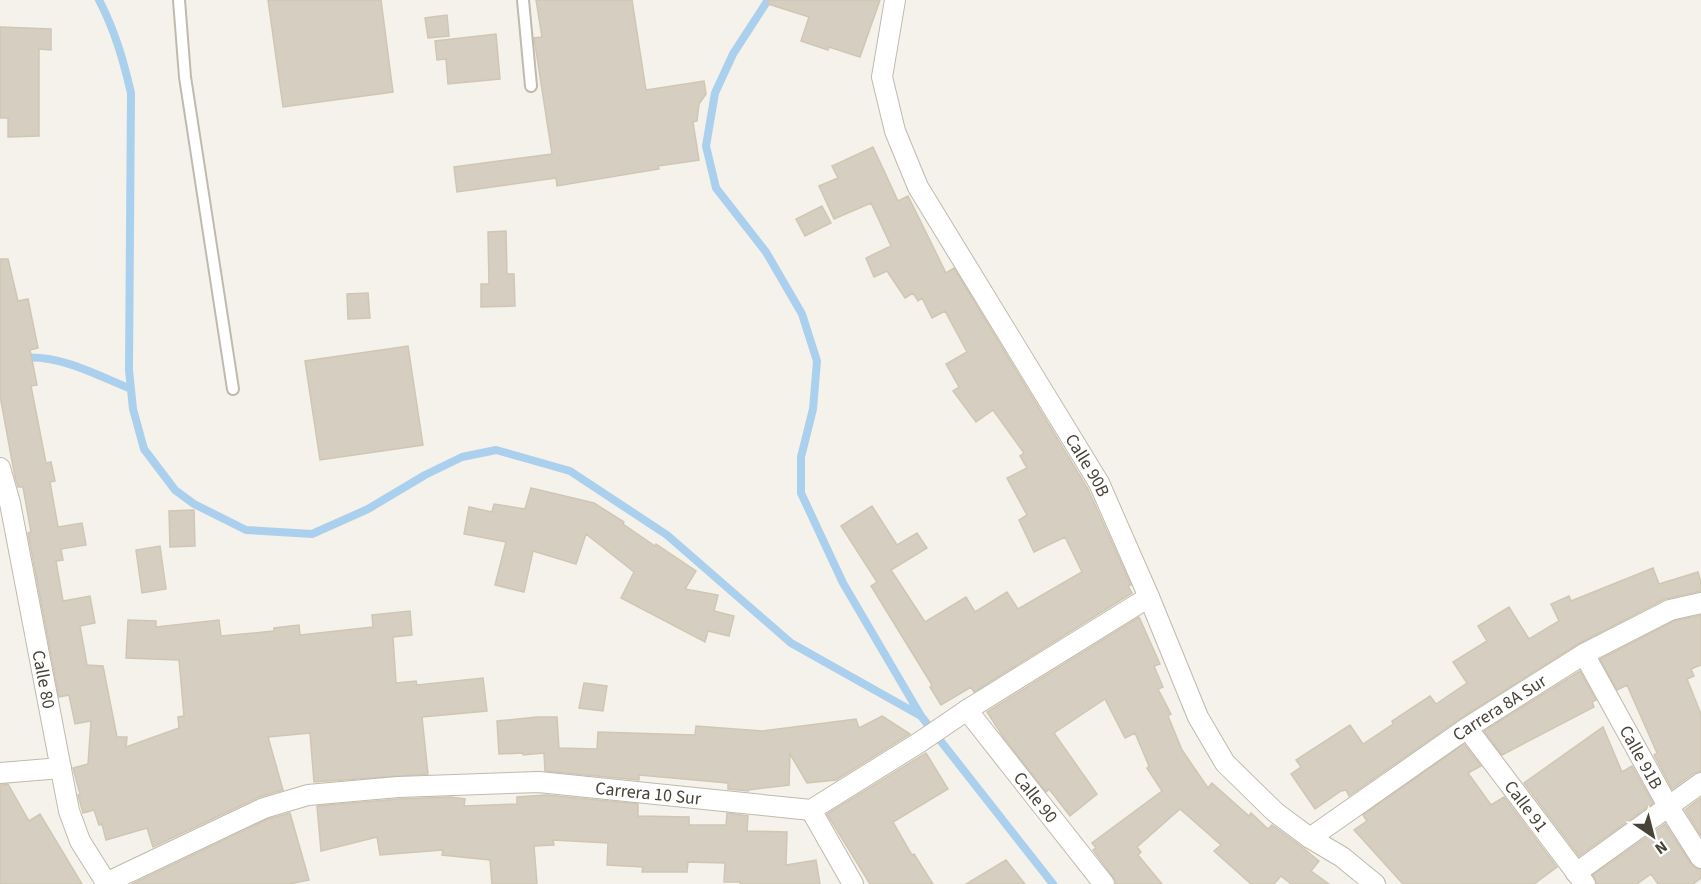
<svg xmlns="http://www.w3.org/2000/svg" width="1701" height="884" viewBox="0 0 1701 884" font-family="'Source Sans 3',sans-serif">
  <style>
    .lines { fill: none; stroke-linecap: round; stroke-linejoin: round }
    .stream { stroke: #aad0ee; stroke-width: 8 }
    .building { fill: #d6cec0; stroke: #d0c6b4; stroke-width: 1.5 }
    .service-casing { stroke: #c0baad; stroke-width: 14 }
    .minor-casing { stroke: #c0baad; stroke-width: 22 }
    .service { stroke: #fff; stroke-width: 10 }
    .minor { stroke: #fff; stroke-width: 20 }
    .labels { text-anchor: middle; stroke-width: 5; stroke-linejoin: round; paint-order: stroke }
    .street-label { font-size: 18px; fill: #484339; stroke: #fff }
  </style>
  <rect width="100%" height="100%" fill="#f4f2eb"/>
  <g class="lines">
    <path class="stream" d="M 99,0 C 115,31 123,59 131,93 L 129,370 L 133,409 L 144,449 L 175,490 L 194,504 L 246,530 L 312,534 L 368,509 L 425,475 L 462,457 L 496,450 L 528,459 L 570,471 L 667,535 L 791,643 L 921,716
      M 768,0 L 733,54 L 715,93 L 706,146 L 716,188 L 766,252 L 802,314 L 817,361 L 813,409 L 801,457 L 801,493 L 843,583 L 921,716 L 1053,884
      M 22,358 C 59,354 97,375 131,389"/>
  </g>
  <path class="building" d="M 268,0 L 381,0 L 393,92 L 283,107 Z
    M 536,0 L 632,0 L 646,90 L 704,81 L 706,94 L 699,104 L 697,121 L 693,122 L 699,160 L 658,166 L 659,169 L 557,186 L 556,178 L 457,192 L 454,167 L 552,154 L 534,38 L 542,37 Z
    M 769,0 L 880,0 L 860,57 L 829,47 L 828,50 L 801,41 L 809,17 L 768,4 Z
    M 447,15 L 449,36 L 428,38 L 425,18 Z
    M 0,27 L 51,29 L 51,50 L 39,49 L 39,136 L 8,137 L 8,118 L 0,118 Z
    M 496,34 L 500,79 L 448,84 L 446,59 L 437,60 L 435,41 Z
    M 873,147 L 898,201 L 908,196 L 946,273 L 954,268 L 1088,489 L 1131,585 L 1128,586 L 1132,593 L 974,692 L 971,687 L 941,705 L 930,687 L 932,685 L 871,586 L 877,582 L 841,526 L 872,506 L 897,545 L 917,533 L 927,548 L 891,570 L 925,622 L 966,597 L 975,612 L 1007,592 L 1018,609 L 1082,572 L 1065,537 L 1034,552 L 1019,520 L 1027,515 L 1007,478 L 1027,468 L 1020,456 L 1024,453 L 993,410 L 976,422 L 953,391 L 959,387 L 946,364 L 967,352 L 945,311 L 932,318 L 922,298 L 918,301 L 913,293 L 905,298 L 887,271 L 874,277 L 866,258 L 891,246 L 871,203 L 834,219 L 819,186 L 838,178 L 832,166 Z
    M 822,206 L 831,223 L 805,236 L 796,219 Z
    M 506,231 L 507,274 L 514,274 L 515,306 L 481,307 L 481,284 L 489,284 L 488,232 Z
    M 0,259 L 8,259 L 18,301 L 28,299 L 38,348 L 30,350 L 37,385 L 31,386 L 46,463 L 51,462 L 55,481 L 50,482 L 58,527 L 82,523 L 86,545 L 61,549 L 63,560 L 56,561 L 63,601 L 90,596 L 95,623 L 80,626 L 87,665 L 103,666 L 117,737 L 127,737 L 126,747 L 179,728 L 178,717 L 184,716 L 179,660 L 126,658 L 128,620 L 156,621 L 156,627 L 219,620 L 221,636 L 274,631 L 274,628 L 299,625 L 300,635 L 373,627 L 372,615 L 410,611 L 412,635 L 393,637 L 396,683 L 416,681 L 417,685 L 483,678 L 487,711 L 422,717 L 428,774 L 314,782 L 310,733 L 268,737 L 283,790 L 259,797 L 153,847 L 147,828 L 106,840 L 102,824 L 99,825 L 94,810 L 83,813 L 78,795 L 80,794 L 73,768 L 88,764 L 91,721 L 75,724 L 69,695 L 59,697 L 28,533 L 31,532 L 23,487 L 18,487 L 15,477 L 0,396 Z
    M 368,293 L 370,318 L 348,319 L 347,294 Z
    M 408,346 L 423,445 L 320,460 L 305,361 Z
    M 531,488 L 594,503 L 624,522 L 623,524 L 655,546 L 656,544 L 696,571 L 685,589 L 718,595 L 714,611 L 734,616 L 729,636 L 708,631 L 705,642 L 621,598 L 634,572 L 586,534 L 576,564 L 533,551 L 524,592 L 495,585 L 506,542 L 464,534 L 469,507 L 492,512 L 494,504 L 525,509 Z
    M 194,510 L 195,546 L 170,547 L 169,511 Z
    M 160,546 L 166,589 L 142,593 L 136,550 Z
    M 1653,568 L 1659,584 L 1698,572 L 1701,582 L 1701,591 L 1665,599 L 1578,644 L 1461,718 L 1349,796 L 1346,790 L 1341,791 L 1315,809 L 1291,774 L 1301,767 L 1296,760 L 1350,725 L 1363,744 L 1393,724 L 1392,721 L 1430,696 L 1436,704 L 1467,683 L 1453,662 L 1487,641 L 1478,626 L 1509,607 L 1529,639 L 1559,621 L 1551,604 L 1569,596 L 1571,601 Z
    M 1701,615 L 1701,665 L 1691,669 L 1694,676 L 1687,679 L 1701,714 L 1701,771 L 1694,773 L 1672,789 L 1654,755 L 1657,753 L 1627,685 L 1617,690 L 1600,659 L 1674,621 Z
    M 1139,617 L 1160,664 L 1154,666 L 1163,687 L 1158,689 L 1171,714 L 1168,716 L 1182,750 L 1208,788 L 1212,783 L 1249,816 L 1251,813 L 1268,829 L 1272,825 L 1302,847 L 1319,861 L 1311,871 L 1329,884 L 1291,884 L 1281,876 L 1274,884 L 1251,884 L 1214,851 L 1221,845 L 1180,809 L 1137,847 L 1141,852 L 1138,855 L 1162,884 L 1116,884 L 1113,877 L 1093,850 L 1096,848 L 1092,843 L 1162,791 L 1147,768 L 1149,766 L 1135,733 L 1125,738 L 1105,699 L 1054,733 L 1097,794 L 1070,816 L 1049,789 L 1046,792 L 1004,738 L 987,712 Z
    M 1580,671 L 1596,700 L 1592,702 L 1594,707 L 1502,755 L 1484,731 Z
    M 584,683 L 607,686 L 603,711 L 579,708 Z
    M 882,716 L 910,734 L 836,780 L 807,783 L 790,754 L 789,785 L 748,790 L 748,791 L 728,789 L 728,783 L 639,775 L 639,780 L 545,771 L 544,753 L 523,755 L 523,753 L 499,754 L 497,721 L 537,717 L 557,717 L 559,748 L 597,749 L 598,732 L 695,735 L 696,726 L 762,731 L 856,719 L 859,728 Z
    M 1603,727 L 1622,772 L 1632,766 L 1653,803 L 1579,856 L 1524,783 Z
    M 1464,744 L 1481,766 L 1468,773 L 1491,805 L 1504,797 L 1557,867 L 1534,884 L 1403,884 L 1354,830 L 1367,821 L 1363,815 Z
    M 926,753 L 948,789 L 893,822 L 912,855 L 914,854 L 933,884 L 870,884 L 827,814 Z
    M 8,784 L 29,821 L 40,814 L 82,884 L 0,884 L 0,785 Z
    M 546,795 L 638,804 L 638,816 L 689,817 L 689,825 L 726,825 L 727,813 L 748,816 L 747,831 L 787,832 L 786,865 L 816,860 L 820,884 L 740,884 L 740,882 L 724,882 L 725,863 L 688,862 L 687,872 L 642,872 L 643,867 L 607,865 L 608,843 L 553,840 L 554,845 L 534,846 L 537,884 L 492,884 L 490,860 L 442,855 L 443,850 L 380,855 L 377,837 L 321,851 L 317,806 L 399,799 L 450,797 L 465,799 L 464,806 L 517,804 L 517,797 Z
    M 1701,798 L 1701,836 L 1685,810 Z
    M 290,813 L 309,880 L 289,884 L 132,884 L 268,819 Z
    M 1665,824 L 1691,864 L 1701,870 L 1701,878 L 1693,884 L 1658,884 L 1651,874 L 1637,884 L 1597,884 L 1593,875 Z
    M 1006,860 L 1025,884 L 966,884 Z"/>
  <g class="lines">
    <g class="service-casing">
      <path id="service" d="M 179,0 L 185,77 L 233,389
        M 523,0 L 531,86"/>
    </g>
    <g class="minor-casing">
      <g id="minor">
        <path id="s1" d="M 895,0 L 882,77 L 895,131 L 918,187 L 1099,483 L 1149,597 L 1198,717 L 1225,763 L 1275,812 L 1310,838 L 1342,857 L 1375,884"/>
        <path id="s2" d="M 0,468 L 10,503 L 69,811 L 80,841 L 107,884"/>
        <path id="s3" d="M 1584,654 L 1668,806 L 1701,858"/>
        <path id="s4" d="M 967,710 L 1104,884"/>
        <path id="s5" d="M 1467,728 L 1585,884"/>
        <path d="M 0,773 L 61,768"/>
        <path d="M 811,810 L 853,884"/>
        <path id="s6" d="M 1310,838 L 1467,728 L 1584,654 L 1670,610 L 1701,603"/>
        <path d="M 1576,873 L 1701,783"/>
        <path id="s7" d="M 106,883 L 264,808 L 308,795 L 398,787 L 539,782 L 811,810 L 920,742 L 967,710 L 1149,597"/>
      </g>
    </g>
    <use href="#service" class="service"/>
    <use href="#minor" class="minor"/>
  </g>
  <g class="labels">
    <g class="street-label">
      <text dy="6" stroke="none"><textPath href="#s1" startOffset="520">Calle 90B</textPath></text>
      <text dy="6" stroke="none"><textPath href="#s2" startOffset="216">Calle 80</textPath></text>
      <text dy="6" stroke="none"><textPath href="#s6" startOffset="230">Carrera 8A Sur</textPath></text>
      <text dy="6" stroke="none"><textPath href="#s3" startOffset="118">Calle 91B</textPath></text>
      <text dy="6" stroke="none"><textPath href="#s7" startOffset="562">Carrera 10 Sur</textPath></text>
      <text dy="6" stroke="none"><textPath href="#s4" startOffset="111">Calle 90</textPath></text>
      <text dy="6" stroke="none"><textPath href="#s5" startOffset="98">Calle 91</textPath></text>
    </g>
  </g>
  <g transform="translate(1653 836) rotate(145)" stroke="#ffffff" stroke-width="4.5" paint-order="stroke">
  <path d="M0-4.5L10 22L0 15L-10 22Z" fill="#484339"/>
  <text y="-9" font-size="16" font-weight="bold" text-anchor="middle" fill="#484339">N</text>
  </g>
</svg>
